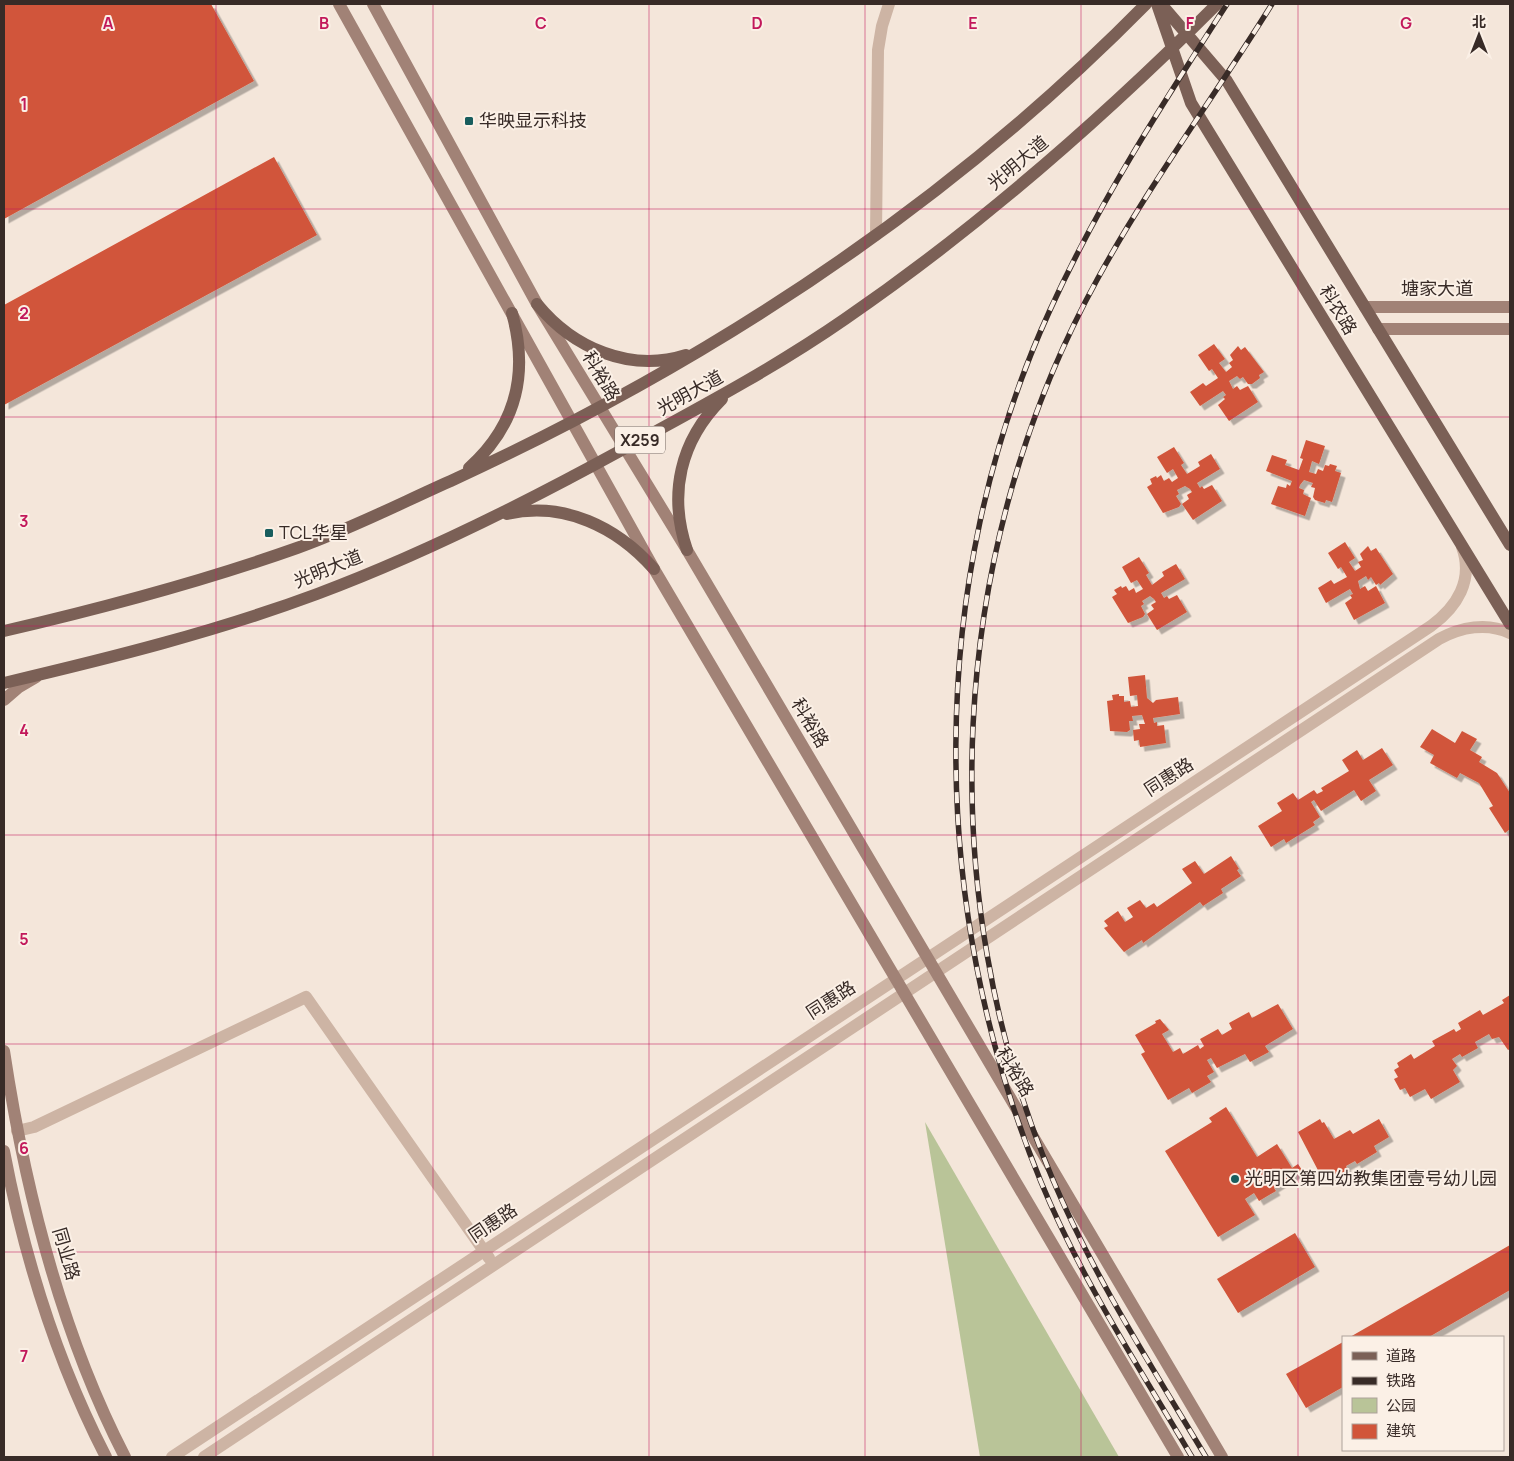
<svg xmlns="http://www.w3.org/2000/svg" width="1514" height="1461" viewBox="0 0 1514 1461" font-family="Manrope,'Noto Sans SC',sans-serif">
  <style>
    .green { fill: #b9c498 }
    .building { fill: #d1553a; filter: url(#shadow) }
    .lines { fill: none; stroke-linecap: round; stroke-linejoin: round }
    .street { stroke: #cdb4a4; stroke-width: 12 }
    .secondary { stroke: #a18276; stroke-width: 12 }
    .primary { stroke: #7b6056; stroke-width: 12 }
    .rail-casing { stroke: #382b27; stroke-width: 5.5 }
    .rail { stroke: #fbf0e6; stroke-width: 4; stroke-dasharray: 11; stroke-linecap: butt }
    .grid { fill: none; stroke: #c2185b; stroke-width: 1; stroke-opacity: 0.55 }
    .poi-dot { fill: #185d5d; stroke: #fbf0e6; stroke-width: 2 }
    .labels { text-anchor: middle; stroke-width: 4; stroke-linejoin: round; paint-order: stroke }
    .shield { fill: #fbf0e6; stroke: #726660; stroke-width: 1 }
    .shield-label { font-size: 16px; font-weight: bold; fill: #382b27 }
    .poi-label { font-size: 18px; fill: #382b27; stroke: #fbf0e6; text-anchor: start }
    .street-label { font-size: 18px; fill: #382b27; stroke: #fbf0e6 }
    .grid-label { font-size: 16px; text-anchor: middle; font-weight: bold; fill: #c2185b; stroke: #fbf0e6; stroke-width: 4; stroke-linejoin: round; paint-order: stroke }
  </style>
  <defs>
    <filter id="shadow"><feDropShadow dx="4.5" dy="4.5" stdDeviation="0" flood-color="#0004"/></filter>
  </defs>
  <rect width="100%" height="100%" fill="#f4e6da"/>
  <path class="green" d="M 925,1122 L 1119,1457 L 980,1457 Z"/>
  <path class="building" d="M 4,4 L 211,4 L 254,81 L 4,219 Z
    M 274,157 L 317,235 L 4,405 L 4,305 Z
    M 1214,344 L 1225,359 L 1219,363 L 1226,372 L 1232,367 L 1229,363 L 1233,360 L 1230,355 L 1238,346 L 1241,350 L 1245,347 L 1264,372 L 1259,375 L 1260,378 L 1252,384 L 1248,384 L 1243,377 L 1240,379 L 1237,376 L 1229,381 L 1233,389 L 1237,386 L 1240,390 L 1248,386 L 1258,402 L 1229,421 L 1218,405 L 1225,399 L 1223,397 L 1226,395 L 1223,391 L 1200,406 L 1190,392 L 1203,383 L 1206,386 L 1218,378 L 1212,369 L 1209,371 L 1198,355 Z
    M 1306,440 L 1325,446 L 1319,464 L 1312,461 L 1309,472 L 1316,474 L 1318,469 L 1323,471 L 1325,465 L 1329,466 L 1330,464 L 1337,466 L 1335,471 L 1341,473 L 1332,502 L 1326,500 L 1325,503 L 1315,500 L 1313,497 L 1315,488 L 1311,487 L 1313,483 L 1304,480 L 1300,485 L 1299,488 L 1304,490 L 1303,494 L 1311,498 L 1305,516 L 1271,504 L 1278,486 L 1286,488 L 1287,484 L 1290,486 L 1292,481 L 1266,471 L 1272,455 L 1287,460 L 1285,465 L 1299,470 L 1303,459 L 1300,458 Z
    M 1174,447 L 1184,463 L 1181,465 L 1187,474 L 1200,466 L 1198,462 L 1211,454 L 1220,469 L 1197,483 L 1200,488 L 1202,486 L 1204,489 L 1212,485 L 1222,501 L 1193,520 L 1182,504 L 1189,499 L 1187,495 L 1192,492 L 1190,489 L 1185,486 L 1177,490 L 1179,494 L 1176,496 L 1181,504 L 1179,507 L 1163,513 L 1147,487 L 1152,484 L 1150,479 L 1156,476 L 1157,478 L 1161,475 L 1164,481 L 1169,478 L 1172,482 L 1178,478 L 1173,469 L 1167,473 L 1157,457 Z
    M 1345,542 L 1355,558 L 1349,562 L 1355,571 L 1361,567 L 1358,562 L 1363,560 L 1360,554 L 1368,546 L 1371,551 L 1376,548 L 1393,574 L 1380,585 L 1379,583 L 1376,585 L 1371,577 L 1368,580 L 1366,576 L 1358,581 L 1360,589 L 1365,586 L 1368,591 L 1376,586 L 1385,603 L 1354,620 L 1345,603 L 1352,598 L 1350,595 L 1353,594 L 1350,589 L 1326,603 L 1318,588 L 1331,580 L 1334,584 L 1347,577 L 1341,567 L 1338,569 L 1328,553 Z
    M 1139,557 L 1149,573 L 1146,575 L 1152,585 L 1164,576 L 1162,572 L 1176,564 L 1185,579 L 1161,593 L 1164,598 L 1167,596 L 1169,599 L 1177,595 L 1187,612 L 1157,630 L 1147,614 L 1154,609 L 1151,605 L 1156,602 L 1154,599 L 1150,596 L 1142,601 L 1144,604 L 1141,606 L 1145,614 L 1143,617 L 1128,623 L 1112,597 L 1117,594 L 1114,590 L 1121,586 L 1122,588 L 1126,586 L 1129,591 L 1134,588 L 1136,593 L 1143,589 L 1137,580 L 1131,583 L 1122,567 Z
    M 1145,675 L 1147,698 L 1153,703 L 1156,700 L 1178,697 L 1180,714 L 1153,718 L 1154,723 L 1157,722 L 1157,726 L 1164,725 L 1166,743 L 1140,747 L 1139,740 L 1134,741 L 1133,730 L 1140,729 L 1139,724 L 1145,724 L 1142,715 L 1132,716 L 1133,721 L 1129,721 L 1130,730 L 1127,732 L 1110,731 L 1107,701 L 1113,700 L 1112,695 L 1119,694 L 1119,696 L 1124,696 L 1124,702 L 1130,701 L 1131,707 L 1138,706 L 1137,695 L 1130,696 L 1128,677 Z
    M 1432,729 L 1455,743 L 1462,731 L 1477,739 L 1470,750 L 1482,757 L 1479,762 L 1497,773 L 1510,793 L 1510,829 L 1505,833 L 1489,808 L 1493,806 L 1479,783 L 1460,773 L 1457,778 L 1430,763 L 1434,755 L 1420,747 Z
    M 1382,748 L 1393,765 L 1369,780 L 1376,791 L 1361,801 L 1354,790 L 1321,811 L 1314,800 L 1311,802 L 1320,817 L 1313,822 L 1315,825 L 1286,843 L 1284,839 L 1271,847 L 1258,826 L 1282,811 L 1277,803 L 1293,793 L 1298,800 L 1314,790 L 1317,794 L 1323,791 L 1321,788 L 1349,771 L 1342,760 L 1357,750 L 1363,760 Z
    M 1231,856 L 1239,869 L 1237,870 L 1241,876 L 1221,889 L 1223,893 L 1203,906 L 1200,902 L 1143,943 L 1142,940 L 1124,952 L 1104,928 L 1108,926 L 1104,921 L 1118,911 L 1125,922 L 1133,917 L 1127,908 L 1140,900 L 1146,908 L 1154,903 L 1157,907 L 1192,883 L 1182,869 L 1195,861 L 1204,874 Z
    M 1510,995 L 1510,1049 L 1508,1050 L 1499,1037 L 1492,1039 L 1489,1034 L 1475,1042 L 1478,1048 L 1462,1057 L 1460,1054 L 1452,1059 L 1457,1066 L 1453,1070 L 1460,1082 L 1431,1099 L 1425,1089 L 1410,1097 L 1405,1088 L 1400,1090 L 1394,1079 L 1398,1077 L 1394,1070 L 1399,1067 L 1397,1063 L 1411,1054 L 1414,1059 L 1435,1046 L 1432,1041 L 1454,1029 L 1456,1032 L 1461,1029 L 1458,1023 L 1480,1010 L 1483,1015 L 1504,1003 L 1502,1000 Z
    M 1278,1004 L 1293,1029 L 1265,1046 L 1269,1052 L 1250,1062 L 1245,1054 L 1217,1068 L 1211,1058 L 1207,1060 L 1214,1072 L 1207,1076 L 1211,1082 L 1192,1093 L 1189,1088 L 1168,1100 L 1141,1054 L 1145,1052 L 1135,1035 L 1156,1023 L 1155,1021 L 1160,1019 L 1169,1030 L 1162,1034 L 1173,1052 L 1180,1048 L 1183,1054 L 1198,1045 L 1200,1049 L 1204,1046 L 1200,1039 L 1218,1029 L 1222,1035 L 1232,1029 L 1229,1023 L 1249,1012 L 1252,1018 Z
    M 1226,1107 L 1257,1157 L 1277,1144 L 1292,1168 L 1298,1164 L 1302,1170 L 1274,1188 L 1276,1191 L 1259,1201 L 1254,1193 L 1245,1199 L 1255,1215 L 1218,1237 L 1165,1151 L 1212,1122 L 1209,1118 Z
    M 1320,1119 L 1322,1123 L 1324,1122 L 1334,1139 L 1350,1130 L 1353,1134 L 1379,1119 L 1389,1137 L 1374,1146 L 1377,1152 L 1357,1164 L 1355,1161 L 1346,1166 L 1348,1170 L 1326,1180 L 1321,1176 L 1298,1132 Z
    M 1295,1233 L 1315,1267 L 1238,1313 L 1217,1279 Z
    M 1510,1245 L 1510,1290 L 1429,1337 L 1350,1337 Z
    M 1343,1342 L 1343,1387 L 1306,1408 L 1286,1374 Z"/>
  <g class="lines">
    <path class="street" d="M 876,235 L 878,50 L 882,26 L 889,4
      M 17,1131 L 34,1127 L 306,997 L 489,1258
      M 172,1457 L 1431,626 C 1457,607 1474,580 1462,547
      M 204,1457 L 1439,639 C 1461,627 1487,622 1510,633"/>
    <path class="secondary" d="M 339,4 L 654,569 L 1178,1457
      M 373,4 L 537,304 L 687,550 L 1222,1457
      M 1365,307 L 1510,307
      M 1378,329 L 1510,329
      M 4,700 L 19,687 L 36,677
      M 4,1051 C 25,1190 60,1331 125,1457
      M 4,1151 C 24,1256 57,1362 106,1457"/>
    <path class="primary" d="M 1157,4 L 1191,103 L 1510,624
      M 1161,4 L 1227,81 L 1510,545
      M 537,304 C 573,348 630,373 686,355
      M 469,468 C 516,426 529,374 512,313
      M 507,514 C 564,501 617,527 654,569
      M 687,550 C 668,494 680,441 722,399
      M 4,631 C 103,608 201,582 297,548 C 351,529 403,502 455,479 C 711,361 948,205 1146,4
      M 4,683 C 110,658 215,632 317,594 C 419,556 523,504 618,452 C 695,410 773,369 845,319 C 979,227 1102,119 1217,4"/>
    <g class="rail-casing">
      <path id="rail" d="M 1192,1457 C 1139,1367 1081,1279 1041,1182 C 927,905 925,583 1050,310 C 1099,202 1163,103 1227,4
        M 1206,1457 C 1152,1367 1094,1277 1053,1180 C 931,892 947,552 1098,278 C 1150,183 1215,96 1272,4"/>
    </g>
    <use href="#rail" class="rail"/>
  </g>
  <path class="grid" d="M 216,4 L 216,1457M 433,4 L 433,1457M 649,4 L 649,1457M 865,4 L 865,1457M 1081,4 L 1081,1457M 1298,4 L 1298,1457M 4,209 L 1510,209M 4,417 L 1510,417M 4,626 L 1510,626M 4,835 L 1510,835M 4,1044 L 1510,1044M 4,1252 L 1510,1252"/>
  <g class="poi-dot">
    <rect x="464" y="116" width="10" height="10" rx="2.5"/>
    <rect x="264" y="528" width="10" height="10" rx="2.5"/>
    <circle cx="1235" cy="1179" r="5"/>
  </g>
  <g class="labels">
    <rect class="shield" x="615" y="426.5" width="50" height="27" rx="4"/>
    <g class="shield-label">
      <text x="640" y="446">X259</text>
    </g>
    <g class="poi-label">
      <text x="479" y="127">华映显示科技</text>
      <text x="279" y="539">TCL华星</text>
      <text x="1245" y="1185">光明区第四幼教集团壹号幼儿园</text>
    </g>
    <g class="street-label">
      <text transform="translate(1018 163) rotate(-40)" y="6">光明大道</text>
      <text x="1437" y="295">塘家大道</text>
      <text transform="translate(1338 310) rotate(59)" y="6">科农路</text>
      <text transform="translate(601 376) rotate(59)" y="6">科裕路</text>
      <text transform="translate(690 393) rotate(-29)" y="6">光明大道</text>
      <text transform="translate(328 569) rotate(-22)" y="6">光明大道</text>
      <text transform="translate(810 723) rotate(59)" y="6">科裕路</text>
      <text transform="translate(1169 777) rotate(-33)" y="6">同惠路</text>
      <text transform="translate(831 1000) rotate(-33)" y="6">同惠路</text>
      <text transform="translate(1015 1072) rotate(59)" y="6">科裕路</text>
      <text transform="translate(493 1223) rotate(-34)" y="6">同惠路</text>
      <text transform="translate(66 1254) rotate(74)" y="6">同业路</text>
    </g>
  </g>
  <g class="grid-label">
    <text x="108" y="29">A</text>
    <text x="324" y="29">B</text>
    <text x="541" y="29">C</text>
    <text x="757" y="29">D</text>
    <text x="973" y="29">E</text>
    <text x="1190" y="29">F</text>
    <text x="1406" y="29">G</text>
    <text x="24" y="110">1</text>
    <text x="24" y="319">2</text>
    <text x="24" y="527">3</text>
    <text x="24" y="736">4</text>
    <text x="24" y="945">5</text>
    <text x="24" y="1154">6</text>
    <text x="24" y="1362">7</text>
  </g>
  <rect width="1514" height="1461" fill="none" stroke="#382b27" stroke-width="10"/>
  <rect x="1342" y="1336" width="162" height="115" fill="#fbf0e6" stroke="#ada19a"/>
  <rect x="1352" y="1352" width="25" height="8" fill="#7b6056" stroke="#ada19a"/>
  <text x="1386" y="1361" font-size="15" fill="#382b27">道路</text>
  <rect x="1352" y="1377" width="25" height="8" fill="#382b27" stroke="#ada19a"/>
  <text x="1386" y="1386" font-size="15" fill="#382b27">铁路</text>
  <rect x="1352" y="1398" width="25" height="15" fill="#b9c498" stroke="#ada19a"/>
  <text x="1386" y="1411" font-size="15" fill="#382b27">公园</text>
  <rect x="1352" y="1424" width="25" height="15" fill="#d1553a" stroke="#ada19a"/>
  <text x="1386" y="1436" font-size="15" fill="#382b27">建筑</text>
  <g transform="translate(1479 35)" stroke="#fbf0e6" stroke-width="4" paint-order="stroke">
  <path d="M0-4L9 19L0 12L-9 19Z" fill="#382b27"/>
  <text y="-8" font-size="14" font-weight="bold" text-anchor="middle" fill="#382b27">北</text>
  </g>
</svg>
